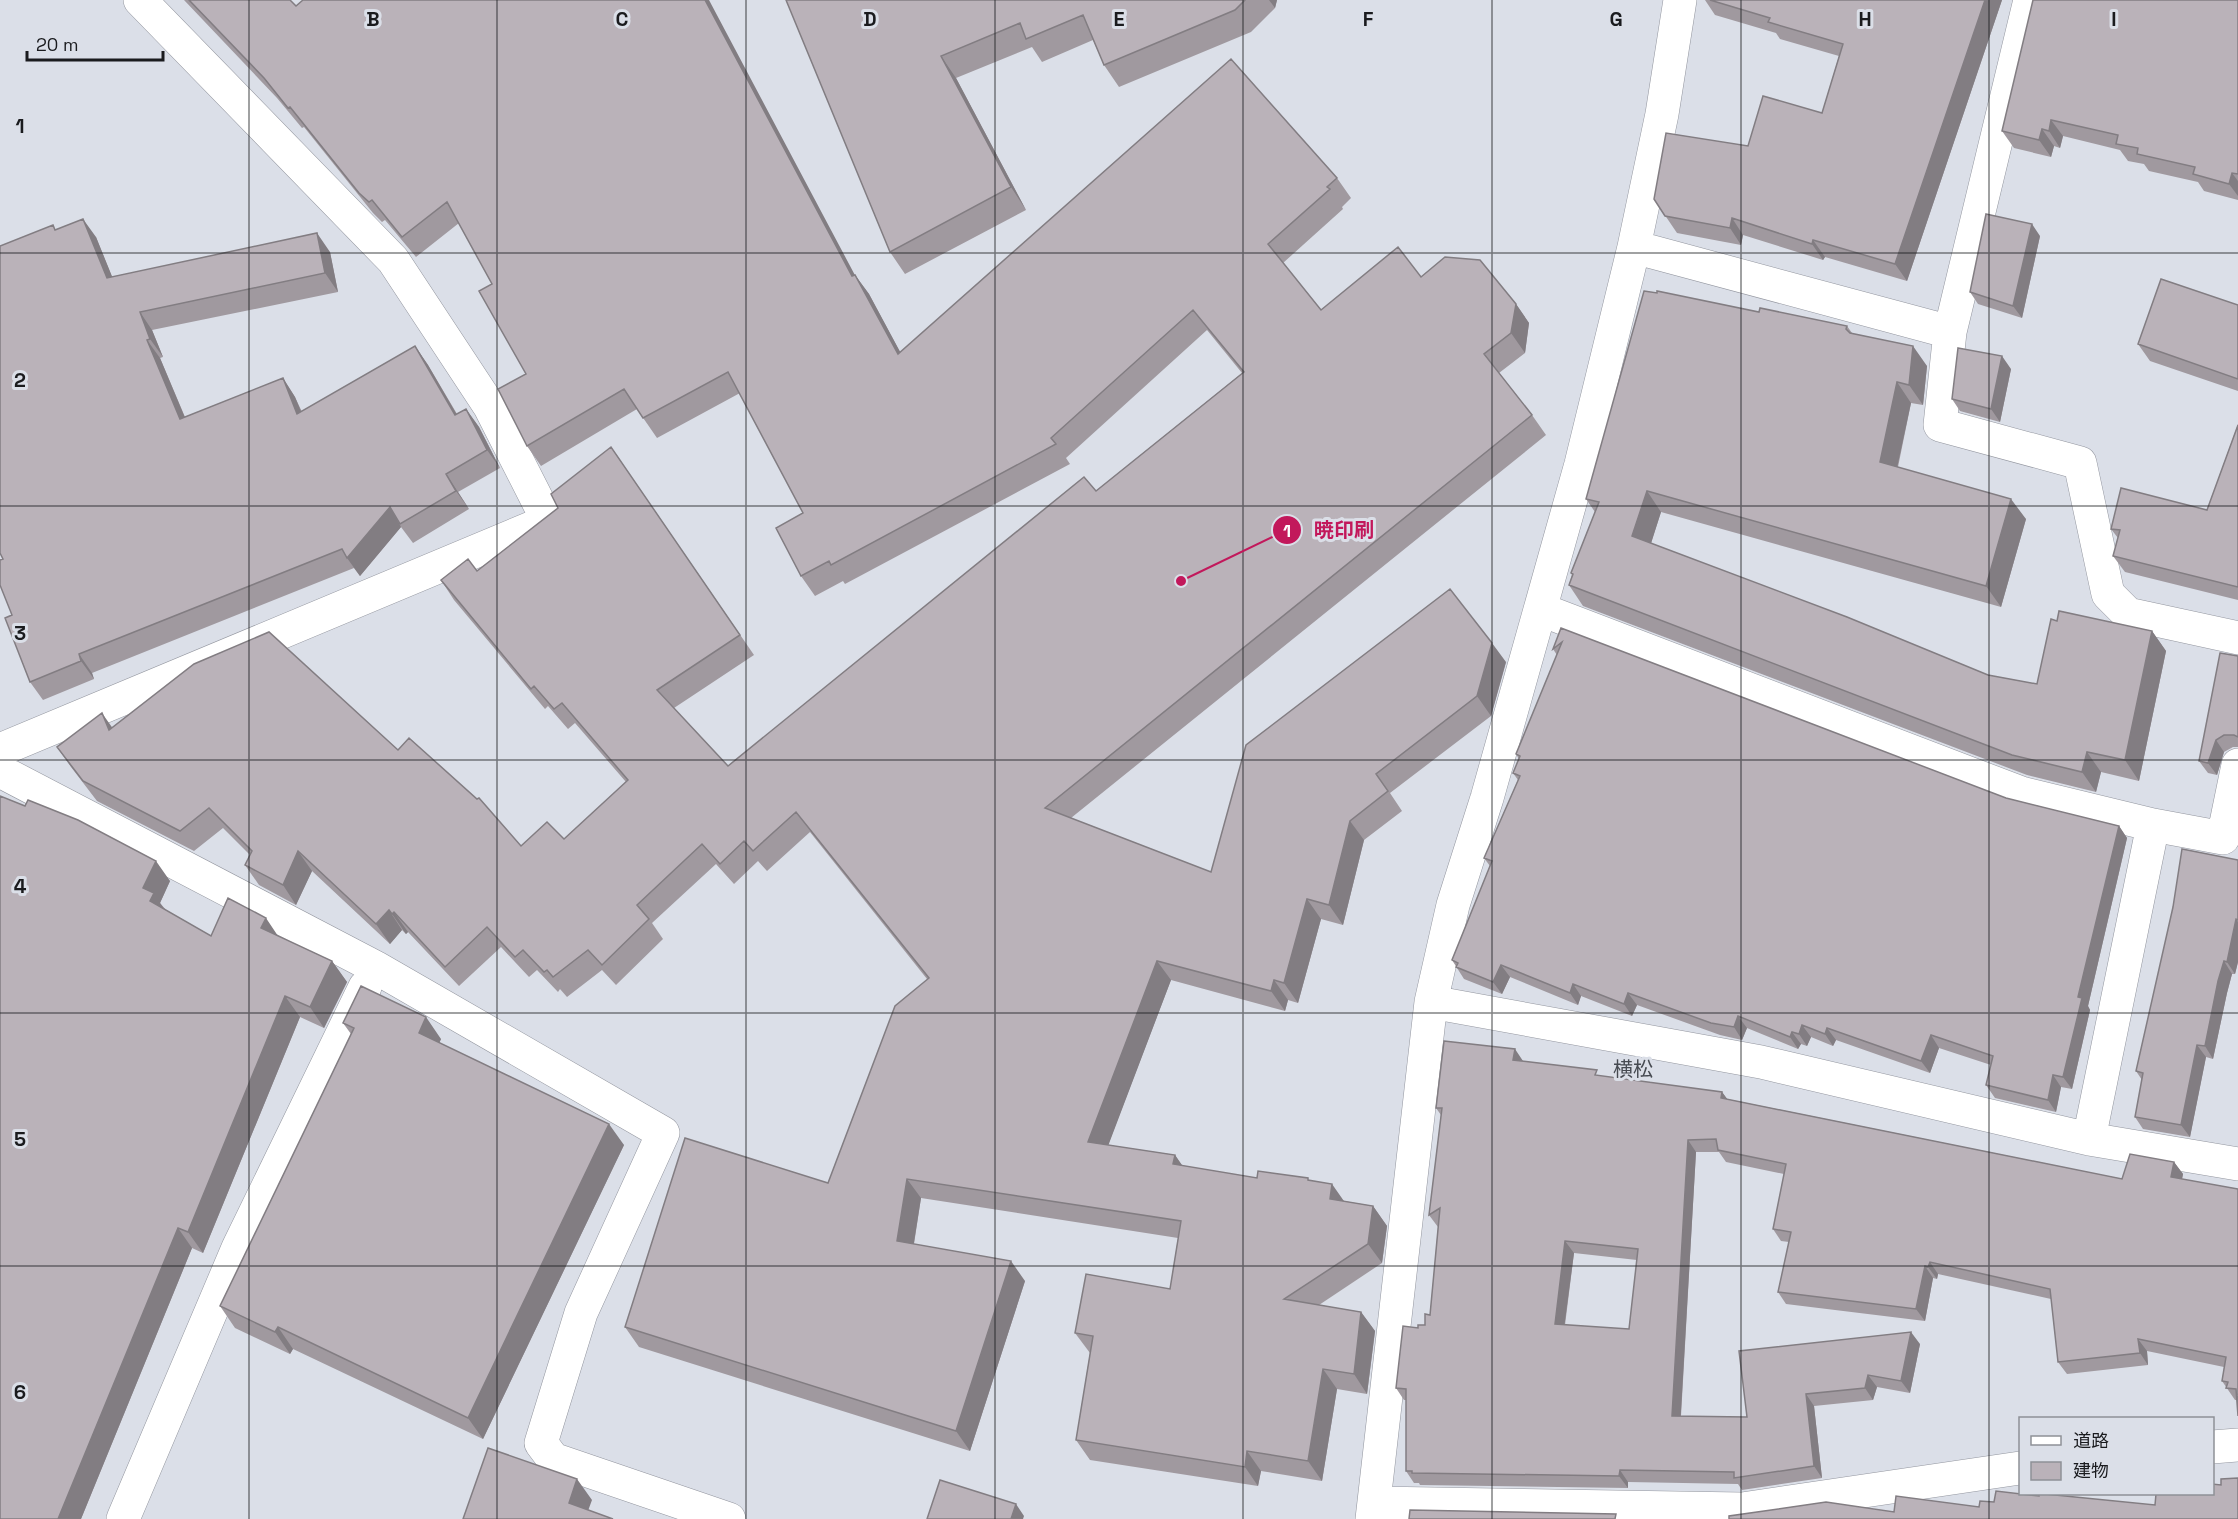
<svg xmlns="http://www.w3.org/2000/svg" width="2238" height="1519" viewBox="0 0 2238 1519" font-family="'Space Grotesk','Noto Sans JP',sans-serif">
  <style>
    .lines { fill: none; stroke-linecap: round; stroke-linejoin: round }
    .minor-casing { stroke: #93969f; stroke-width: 34 }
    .minor { stroke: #fff; stroke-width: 33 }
    .wall { fill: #a0999f; fill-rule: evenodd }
    .shaded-wall { fill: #827d82 }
    .building { fill: #bab2b9; stroke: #827d82; stroke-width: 1.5; fill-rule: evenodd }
    .grid { fill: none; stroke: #1a1b1e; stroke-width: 1.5; stroke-opacity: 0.55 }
    .labels { text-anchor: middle; stroke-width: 6; stroke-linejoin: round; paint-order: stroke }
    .neighbourhood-label { font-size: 20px; fill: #464a51; stroke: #dbdfe8 }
    .grid-label { font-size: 20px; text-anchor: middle; font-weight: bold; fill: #1a1b1e; stroke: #dbdfe8; stroke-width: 6; stroke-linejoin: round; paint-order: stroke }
    .leader { fill: none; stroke: #c2185b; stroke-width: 2 }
    .callout-dot { fill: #c2185b; stroke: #dbdfe8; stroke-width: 2 }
    .mark-label { font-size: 18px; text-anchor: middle; font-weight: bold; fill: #fff }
    .callout-label { font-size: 20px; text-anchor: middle; font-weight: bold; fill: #c2185b; stroke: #dbdfe8; stroke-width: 6; stroke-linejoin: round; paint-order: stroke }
  </style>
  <rect width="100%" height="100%" fill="#dbdfe8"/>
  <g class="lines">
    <g class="minor-casing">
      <path id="minor" d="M 2030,0 L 1950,332 L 1940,425 L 2080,463 L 2108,594 L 2128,614 L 2238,638
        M 1634,247 L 1950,332
        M 1542,610 L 2021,793 L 2153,825 L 2089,1139
        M 0,750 L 548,521 L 490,407 L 393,260 L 140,0
        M 0,771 L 375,967 L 663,1133 L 581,1313 L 541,1443 L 553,1459 L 729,1519
        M 2153,825 L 2223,838 L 2238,765
        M 1431,1002 L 1761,1062 L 2089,1139 L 2238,1164
        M 2212,1447 L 2238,1445
        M 1375,1503 L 1742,1509 L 2020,1468
        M 123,1519 L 238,1248 L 365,987
        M 1372,1519 L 1431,1002 L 1453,905 L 1487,798 L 1581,464 L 1634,247 L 1662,114 L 1680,0"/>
    </g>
    <use href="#minor" class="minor"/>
  </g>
  <path class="wall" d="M 184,0 L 290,0 L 296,6 L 855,275 L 869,294 L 900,352 L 1337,178 L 1351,198 L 1342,207 L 1343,209 L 1283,263 L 1321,310 L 1421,277 L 1516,304 L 1529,323 L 1525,353 L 1499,373 L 1532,415 L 1546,435 L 1071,818 L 1211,872 L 1506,662 L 1491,716 L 1390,793 L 1402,811 L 1364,840 L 1343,925 L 1321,919 L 1298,1003 L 1288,1000 L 1285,1011 L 1171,980 L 1108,1145 L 1175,1155 L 1182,1166 L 1257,1178 L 1310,1181 L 1344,1201 L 1373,1206 L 1387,1226 L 1382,1263 L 1319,1305 L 1361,1312 L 1375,1331 L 1367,1394 L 1337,1389 L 1322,1481 L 1261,1471 L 1258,1486 L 1090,1460 L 1076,1440 L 1090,1353 L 1075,1333 L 1170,1289 L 1178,1238 L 921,1198 L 914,1244 L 1025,1281 L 970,1451 L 639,1347 L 625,1327 L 828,1183 L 927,979 L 810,832 L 767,871 L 758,861 L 734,884 L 716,864 L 652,923 L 663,939 L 616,985 L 602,970 L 567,997 L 560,989 L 558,992 L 537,970 L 529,977 L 501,947 L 459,986 L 408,932 L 406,934 L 402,930 L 390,944 L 312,871 L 296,905 L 259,885 L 245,865 L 250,855 L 223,828 L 194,851 L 97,801 L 71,767 L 57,747 L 112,728 L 398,750 L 521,846 L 564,839 L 626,782 L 575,723 L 568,729 L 548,706 L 545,709 L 454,600 L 441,580 L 477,571 L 558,508 L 611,447 L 754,655 L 674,708 L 728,766 L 1096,491 L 1242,373 L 1207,330 L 1066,458 L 1070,464 L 845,584 L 843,581 L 815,596 L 801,576 L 803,513 L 740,393 L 657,438 L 637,409 L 541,466 L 527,446 L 526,374 L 492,284 L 459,223 L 416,257 L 385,220 L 382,222 L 373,213 L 304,127 L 302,128 L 277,98 Z
    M 786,0 L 1277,0 L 1275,8 L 1251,32 L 1119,87 L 1104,65 L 1093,40 L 1042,62 L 1032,47 L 956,78 L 1026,210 L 905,274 L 890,252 Z
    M 1705,0 L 2002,0 L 1907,281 L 1825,257 L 1823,260 L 1743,235 L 1741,245 L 1677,233 L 1654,199 L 1748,146 L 1822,113 L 1839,56 L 1780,39 L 1776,33 L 1715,15 Z
    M 2238,0 L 2238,200 L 2204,191 L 2198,182 L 2149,171 L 2144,164 L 2128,161 L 2120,150 L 2063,136 L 2060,148 L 2054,146 L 2051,157 L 2014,148 L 2002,131 Z
    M 57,229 L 96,237 L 112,277 L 330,252 L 338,292 L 152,330 L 163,357 L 160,358 L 185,417 L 283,378 L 295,397 L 302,412 L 415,346 L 428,365 L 457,414 L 466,409 L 479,427 L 500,468 L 458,492 L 469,509 L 413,543 L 401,527 L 360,576 L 354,568 L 92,673 L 94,679 L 43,700 L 30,682 L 12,615 L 3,559 Z
    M 2040,236 L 2022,318 L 1978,304 L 1970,292 Z
    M 2238,305 L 2238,391 L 2150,361 L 2138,344 Z
    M 1759,312 L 1847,326 L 1852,333 L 1927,366 L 1923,405 L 1911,403 L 1898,467 L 2026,519 L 2001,607 L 1661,512 L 1651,543 L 1988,675 L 2037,684 L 2057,621 L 2152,631 L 2166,651 L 2139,781 L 2101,772 L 2096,792 L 2027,775 L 1583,606 L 1569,585 L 1572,575 L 1571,573 L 1595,512 L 1586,499 Z
    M 2011,369 L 2000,422 L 1960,411 L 1952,399 Z
    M 2238,424 L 2238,600 L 2125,572 L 2113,556 L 2118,538 L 2111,529 L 2207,510 Z
    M 1561,628 L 2006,798 L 2119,826 L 2127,838 L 2088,1006 L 2090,1010 L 2072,1089 L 2061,1087 L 2056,1112 L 1995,1098 L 1986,1085 L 1991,1065 L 1939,1048 L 1930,1073 L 1836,1040 L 1833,1046 L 1811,1037 L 1807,1046 L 1801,1044 L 1798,1049 L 1747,1028 L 1742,1040 L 1720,1035 L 1637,1005 L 1632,1016 L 1581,996 L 1578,1005 L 1510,977 L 1502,994 L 1464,979 L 1452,960 L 1490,866 L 1484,858 L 1518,780 L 1513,773 L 1519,759 L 1516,754 L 1557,655 L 1553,649 Z
    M 2238,656 L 2238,747 L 2233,747 L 2224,752 L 2217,775 L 2208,773 L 2199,761 Z
    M 0,796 L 170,881 L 160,903 L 166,910 L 211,936 L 278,936 L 332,961 L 347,982 L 324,1028 L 300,1017 L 203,1253 L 192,1248 L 81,1519 L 0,1519 Z
    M 2238,860 L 2238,962 L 2235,974 L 2232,974 L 2227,993 L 2213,1059 L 2206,1057 L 2190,1137 L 2143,1129 L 2135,1117 L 2142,1080 L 2136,1071 Z
    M 343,1023 L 441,1039 L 439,1043 L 624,1145 L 483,1439 L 293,1349 L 290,1354 L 235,1328 L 220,1306 L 351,1034 Z
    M 1523,1062 L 1600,1076 L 1722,1092 L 1727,1099 L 2122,1179 L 2174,1162 L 2183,1174 L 2182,1179 L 2238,1189 L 2237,1400 L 2235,1400 L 2222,1381 L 2224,1367 L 2147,1351 L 2148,1365 L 2067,1374 L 2058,1362 L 2051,1299 L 1938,1274 L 1937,1279 L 1933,1278 L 1925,1321 L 1786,1304 L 1778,1292 L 1789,1242 L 1781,1241 L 1773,1229 L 1784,1174 L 1726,1162 L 1719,1152 L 1696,1152 L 1681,1416 L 1747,1417 L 1920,1344 L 1910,1393 L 1877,1387 L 1873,1400 L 1814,1406 L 1822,1478 L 1742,1490 L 1738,1484 L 1628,1482 L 1628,1488 L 1420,1485 L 1419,1483 L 1414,1483 L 1406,1471 L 1406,1400 L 1404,1400 L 1396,1388 L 1418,1328 L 1425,1325 L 1430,1315 L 1438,1227 L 1429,1215 L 1441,1115 L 1436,1108 ZM 1574,1253 L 1637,1260 L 1629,1329 L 1565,1325 Z"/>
  <path class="shaded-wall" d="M 705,0 L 709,0 L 866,296 L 852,276 Z
    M 1269,0 L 1277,0 L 1275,8 Z
    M 1985,0 L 2002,0 L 1907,281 L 1895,264 Z
    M 941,56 L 956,78 L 1026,210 L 1011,187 Z
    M 2051,120 L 2063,136 L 2060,148 L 2049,131 Z
    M 2042,129 L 2054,146 L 2051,157 L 2039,140 Z
    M 2232,173 L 2238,181 L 2238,196 L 2229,184 Z
    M 1732,218 L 1743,235 L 1741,245 L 1730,228 Z
    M 83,219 L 96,237 L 120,296 L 107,278 Z
    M 2032,224 L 2040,236 L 2022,318 L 2013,306 Z
    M 317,233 L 330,252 L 338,292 L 325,273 Z
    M 1813,240 L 1825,257 L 1823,260 L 1812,244 Z
    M 855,275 L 869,294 L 912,374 L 898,354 Z
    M 1516,304 L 1529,323 L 1525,353 L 1511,333 Z
    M 140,312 L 152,330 L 163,357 L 150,339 Z
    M 147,340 L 160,358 L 193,437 L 180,419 Z
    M 415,346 L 428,365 L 468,434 L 455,415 Z
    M 1913,346 L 1927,366 L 1923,405 L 1909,385 Z
    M 2002,356 L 2011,369 L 2000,422 L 1991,409 Z
    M 283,378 L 295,397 L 310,433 L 297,414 Z
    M 1897,382 L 1911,403 L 1894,482 L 1880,462 Z
    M 466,409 L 479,427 L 500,468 L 487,450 Z
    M 446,474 L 458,492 L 469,509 L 456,491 Z
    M 1647,491 L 1661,512 L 1647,556 L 1632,536 Z
    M 2011,499 L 2026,519 L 2001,607 L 1986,586 Z
    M 390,507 L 401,527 L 360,576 L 347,558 Z
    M 2152,631 L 2166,651 L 2139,781 L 2125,760 Z
    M 1492,643 L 1506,662 L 1491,716 L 1477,696 Z
    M 79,654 L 92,673 L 94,679 L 81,661 Z
    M 102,713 L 116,733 L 109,730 Z
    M 2216,740 L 2224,752 L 2217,775 L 2208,763 Z
    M 2087,752 L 2101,772 L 2096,792 L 2082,772 Z
    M 1350,821 L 1364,840 L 1343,925 L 1329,905 Z
    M 2119,826 L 2127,838 L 2088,1006 L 2090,1010 L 2072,1089 L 2063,1077 L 2078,997 Z
    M 298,851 L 312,871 L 296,905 L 283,885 Z
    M 156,861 L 170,881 L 160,903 L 168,914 L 150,901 L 143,888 Z
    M 1307,899 L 1321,919 L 1298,1003 L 1284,983 Z
    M 389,910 L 402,930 L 390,944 L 376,924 Z
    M 394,912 L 408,932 L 406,934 L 392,914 Z
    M 266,918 L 280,939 L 261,928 Z
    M 2236,919 L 2238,922 L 2238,962 L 2235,974 L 2227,962 Z
    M 332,961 L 347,982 L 324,1028 L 310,1007 Z
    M 1157,961 L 1171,980 L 1102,1162 L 1088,1142 Z
    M 2224,961 L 2232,974 L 2227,993 L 2213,1059 L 2205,1046 L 2218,981 Z
    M 1501,965 L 1510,977 L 1502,994 L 1493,982 Z
    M 1274,980 L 1288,1000 L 1285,1011 L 1271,991 Z
    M 1573,984 L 1581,996 L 1578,1005 L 1570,993 Z
    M 1628,993 L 1637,1005 L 1632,1016 L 1624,1004 Z
    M 285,996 L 300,1017 L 203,1253 L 188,1232 Z
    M 1738,1016 L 1747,1028 L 1742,1040 L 1734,1027 Z
    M 426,1017 L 441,1039 L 434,1055 L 419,1033 Z
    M 1802,1025 L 1811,1037 L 1807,1046 L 1799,1034 Z
    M 1827,1028 L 1836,1040 L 1833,1046 L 1825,1034 Z
    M 1792,1032 L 1801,1044 L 1798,1049 L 1790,1037 Z
    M 1931,1035 L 1939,1048 L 1930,1073 L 1921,1061 Z
    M 2197,1045 L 2206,1057 L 2190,1137 L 2181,1125 Z
    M 1515,1049 L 1523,1061 L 1513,1060 Z
    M 2053,1075 L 2061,1087 L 2056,1112 L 2048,1100 Z
    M 1722,1092 L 1731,1104 L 1721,1098 Z
    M 609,1124 L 624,1145 L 483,1439 L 468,1418 Z
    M 1688,1140 L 1696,1152 L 1680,1428 L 1672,1416 Z
    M 1175,1155 L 1189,1175 L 1173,1164 Z
    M 2174,1162 L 2183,1174 L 2180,1189 L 2171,1177 Z
    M 907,1179 L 921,1198 L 911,1261 L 897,1241 Z
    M 1332,1184 L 1346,1204 L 1330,1199 Z
    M 1373,1206 L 1387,1226 L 1382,1263 L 1368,1244 Z
    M 178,1228 L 192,1248 L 81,1519 L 58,1519 Z
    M 1565,1241 L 1574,1253 L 1563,1336 L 1555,1324 Z
    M 1011,1261 L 1025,1281 L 970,1451 L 956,1431 Z
    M 1930,1262 L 1938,1274 L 1937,1279 L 1928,1267 Z
    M 1925,1266 L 1933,1278 L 1925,1321 L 1916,1309 Z
    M 1361,1312 L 1375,1331 L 1367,1394 L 1354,1374 Z
    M 278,1327 L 293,1349 L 290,1354 L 275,1332 Z
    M 1911,1332 L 1920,1344 L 1910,1393 L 1901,1381 Z
    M 2138,1339 L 2147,1351 L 2148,1365 L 2140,1353 Z
    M 1323,1369 L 1337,1389 L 1322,1481 L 1308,1461 Z
    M 1868,1375 L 1877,1387 L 1873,1400 L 1865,1388 Z
    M 1806,1394 L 1814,1406 L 1822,1478 L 1814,1466 Z
    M 1247,1451 L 1261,1471 L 1258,1486 L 1245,1467 Z
    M 1620,1470 L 1628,1482 L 1628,1488 L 1619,1476 Z
    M 577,1479 L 592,1500 L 585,1519 L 569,1503 Z
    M 1016,1504 L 1024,1516 L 1023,1519 L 1011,1519 Z"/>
  <path class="building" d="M 189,0 L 290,0 L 296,6 L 303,0 L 705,0 L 852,276 L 855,275 L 898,354 L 1231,59 L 1337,178 L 1327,187 L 1330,189 L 1268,244 L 1321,310 L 1398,247 L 1421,277 L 1445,257 L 1480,260 L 1516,304 L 1511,333 L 1484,354 L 1532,415 L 1045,808 L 1211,872 L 1246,745 L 1450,589 L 1492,643 L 1477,696 L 1376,774 L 1388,791 L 1350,821 L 1329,905 L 1307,899 L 1284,983 L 1274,980 L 1271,991 L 1157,961 L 1088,1142 L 1175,1155 L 1173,1164 L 1257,1178 L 1258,1171 L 1308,1178 L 1308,1180 L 1332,1184 L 1330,1199 L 1373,1206 L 1368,1244 L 1284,1299 L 1361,1312 L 1354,1374 L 1323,1369 L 1308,1461 L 1247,1451 L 1245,1467 L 1076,1440 L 1093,1336 L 1075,1333 L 1086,1274 L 1170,1289 L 1181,1221 L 907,1179 L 897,1241 L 1011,1261 L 956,1431 L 625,1327 L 685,1138 L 828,1183 L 895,1006 L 929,978 L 796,812 L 753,851 L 744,841 L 720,864 L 702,844 L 637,905 L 649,919 L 602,965 L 588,950 L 553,977 L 547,970 L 544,972 L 523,950 L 515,957 L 487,927 L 445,967 L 394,912 L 392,914 L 389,910 L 376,924 L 298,851 L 283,885 L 245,865 L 252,851 L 209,808 L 180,831 L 83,781 L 57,747 L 102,713 L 109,730 L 194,664 L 269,632 L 398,750 L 409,738 L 477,799 L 479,798 L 521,846 L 547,822 L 564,839 L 628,780 L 562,703 L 554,709 L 534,686 L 531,689 L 441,580 L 468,559 L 477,571 L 558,508 L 551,494 L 611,447 L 740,635 L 657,690 L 728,766 L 1084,477 L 1096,491 L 1244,372 L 1193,310 L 1051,438 L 1056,444 L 831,565 L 829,561 L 801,576 L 776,528 L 803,513 L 728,372 L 643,418 L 624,389 L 527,446 L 498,389 L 526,374 L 479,291 L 492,284 L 447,202 L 402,237 L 372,200 L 369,202 L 359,193 L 290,107 L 288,108 L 264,78 Z
    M 786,0 L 1245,0 L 1235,10 L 1104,65 L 1083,15 L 1026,39 L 1020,23 L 941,56 L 1011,187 L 890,252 Z
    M 1710,0 L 1985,0 L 1895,264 L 1813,240 L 1812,244 L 1732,218 L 1730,228 L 1665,216 L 1654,199 L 1666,133 L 1748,146 L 1763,96 L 1822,113 L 1843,44 L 1768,22 L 1770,18 Z
    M 2033,0 L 2238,0 L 2238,174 L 2232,173 L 2229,184 L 2193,174 L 2195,167 L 2137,154 L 2138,148 L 2116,144 L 2118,135 L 2051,120 L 2049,131 L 2042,129 L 2039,140 L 2002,131 Z
    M 1986,214 L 2032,224 L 2013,306 L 1970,292 Z
    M 83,219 L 107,278 L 317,233 L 325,273 L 140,312 L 150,339 L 147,340 L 180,419 L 283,378 L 297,414 L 415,346 L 455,415 L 466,409 L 487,450 L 446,474 L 456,491 L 400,524 L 390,507 L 347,558 L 342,549 L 79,654 L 81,661 L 30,682 L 5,618 L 12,615 L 0,585 L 0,560 L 3,559 L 0,553 L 0,246 L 53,225 L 55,230 Z
    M 2161,279 L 2238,305 L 2238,379 L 2138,344 Z
    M 1644,291 L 1657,293 L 1657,291 L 1759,312 L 1760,308 L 1847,326 L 1846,329 L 1850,333 L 1913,346 L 1909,385 L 1897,382 L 1880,462 L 2011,499 L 1986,586 L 1647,491 L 1632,536 L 1847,617 L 1988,675 L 2037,684 L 2051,619 L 2057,621 L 2059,611 L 2152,631 L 2125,760 L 2087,752 L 2082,772 L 2012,755 L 1569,585 L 1573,574 L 1571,573 L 1599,502 L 1586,499 Z
    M 1958,348 L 2002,356 L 1991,409 L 1952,399 Z
    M 2238,425 L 2238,587 L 2113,556 L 2120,530 L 2111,529 L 2121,488 L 2207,510 Z
    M 1561,628 L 2006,798 L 2119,826 L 2078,997 L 2082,998 L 2063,1077 L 2053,1075 L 2048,1100 L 1986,1085 L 1993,1056 L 1931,1035 L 1921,1061 L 1827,1028 L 1825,1034 L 1802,1025 L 1799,1034 L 1792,1032 L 1790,1037 L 1738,1016 L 1734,1027 L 1711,1023 L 1628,993 L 1624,1004 L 1573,984 L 1570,993 L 1501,965 L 1493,982 L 1456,967 L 1458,963 L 1452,960 L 1492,861 L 1484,858 L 1520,776 L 1513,773 L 1520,756 L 1516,754 L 1562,642 L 1553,649 Z
    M 2220,653 L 2238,656 L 2238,737 L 2234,735 L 2224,735 L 2216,740 L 2208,763 L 2199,761 Z
    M 0,796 L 25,806 L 28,800 L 78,820 L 156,861 L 143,888 L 154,893 L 150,901 L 211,936 L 228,898 L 266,918 L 261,928 L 332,961 L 310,1007 L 285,996 L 188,1232 L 178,1228 L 58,1519 L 0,1519 Z
    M 2182,849 L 2238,860 L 2238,920 L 2236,919 L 2227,962 L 2224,961 L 2218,981 L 2205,1046 L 2197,1045 L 2181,1125 L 2135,1117 L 2143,1073 L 2136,1071 L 2173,907 Z
    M 361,986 L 426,1017 L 419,1033 L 609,1124 L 468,1418 L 278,1327 L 275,1332 L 220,1306 L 354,1028 L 343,1023 Z
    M 1444,1041 L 1515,1049 L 1513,1060 L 1597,1070 L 1595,1075 L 1722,1092 L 1721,1098 L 2122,1179 L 2130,1154 L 2174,1162 L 2171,1177 L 2238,1189 L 2238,1416 L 2236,1389 L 2226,1388 L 2228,1382 L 2222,1381 L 2226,1357 L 2138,1339 L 2140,1353 L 2058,1362 L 2050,1289 L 1930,1262 L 1928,1267 L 1925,1266 L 1916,1309 L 1778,1292 L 1791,1232 L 1773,1229 L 1786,1164 L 1718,1150 L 1716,1139 L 1688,1140 L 1672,1416 L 1747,1417 L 1739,1351 L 1911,1332 L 1901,1381 L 1868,1375 L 1865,1388 L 1806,1394 L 1814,1466 L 1734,1478 L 1734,1472 L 1620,1470 L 1619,1476 L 1412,1473 L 1412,1471 L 1406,1471 L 1406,1389 L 1396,1388 L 1403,1326 L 1418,1328 L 1418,1325 L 1425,1325 L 1425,1314 L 1430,1315 L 1440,1208 L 1429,1215 L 1442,1108 L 1436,1108 ZM 1565,1241 L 1638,1249 L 1629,1329 L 1555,1324 Z
    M 488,1448 L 577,1479 L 569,1503 L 613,1519 L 463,1519 Z
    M 2238,1478 L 2238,1519 L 1729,1519 L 1729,1516 L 1826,1502 L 1894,1512 L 1896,1496 L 1979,1507 L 1980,1501 L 1994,1502 L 1996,1491 L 2039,1496 L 2039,1494 L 2045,1494 L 2155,1505 L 2156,1494 L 2212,1494 L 2212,1484 L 2221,1485 L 2221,1479 Z
    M 940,1480 L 1016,1504 L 1011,1519 L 927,1519 Z
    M 1410,1510 L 1616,1514 L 1615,1519 L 1409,1519 Z"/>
  <path class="grid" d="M 249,0 L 249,1519M 497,0 L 497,1519M 746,0 L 746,1519M 995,0 L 995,1519M 1243,0 L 1243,1519M 1492,0 L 1492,1519M 1741,0 L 1741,1519M 1989,0 L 1989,1519M 0,253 L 2238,253M 0,506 L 2238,506M 0,760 L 2238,760M 0,1013 L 2238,1013M 0,1266 L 2238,1266"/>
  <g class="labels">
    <g class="neighbourhood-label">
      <text x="1633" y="1076">横松</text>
    </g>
  </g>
  <g class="grid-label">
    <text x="373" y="26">B</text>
    <text x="622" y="26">C</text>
    <text x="870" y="26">D</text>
    <text x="1119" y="26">E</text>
    <text x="1368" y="26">F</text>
    <text x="1616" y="26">G</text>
    <text x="1865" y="26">H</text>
    <text x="2114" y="26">I</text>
    <text x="20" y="133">1</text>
    <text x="20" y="387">2</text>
    <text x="20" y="640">3</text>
    <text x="20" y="893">4</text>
    <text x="20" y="1146">5</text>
    <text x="20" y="1399">6</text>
  </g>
  <path class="leader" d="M1181 581L1287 530"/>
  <g class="callout-dot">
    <circle cx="1181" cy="581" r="6"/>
    <circle cx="1287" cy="530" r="15"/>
  </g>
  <g class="mark-label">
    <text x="1287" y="537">1</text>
  </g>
  <g class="callout-label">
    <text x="1344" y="537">暁印刷</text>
  </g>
  <rect x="2019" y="1417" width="195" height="78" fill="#dbdfe8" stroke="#8e9197" stroke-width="1.5"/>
  <rect x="2031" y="1436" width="30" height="9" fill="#ffffff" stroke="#8e9197" stroke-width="1.5"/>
  <text x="2073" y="1447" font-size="18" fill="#1a1b1e">道路</text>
  <rect x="2031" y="1462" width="30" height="18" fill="#bab2b9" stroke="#8e9197" stroke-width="1.5"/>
  <text x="2073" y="1477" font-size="18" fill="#1a1b1e">建物</text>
  <path d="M27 51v9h136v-9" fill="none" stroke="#1a1b1e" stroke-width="3"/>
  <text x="36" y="51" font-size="18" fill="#1a1b1e" stroke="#dbdfe8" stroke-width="4.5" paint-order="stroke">20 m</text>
</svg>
